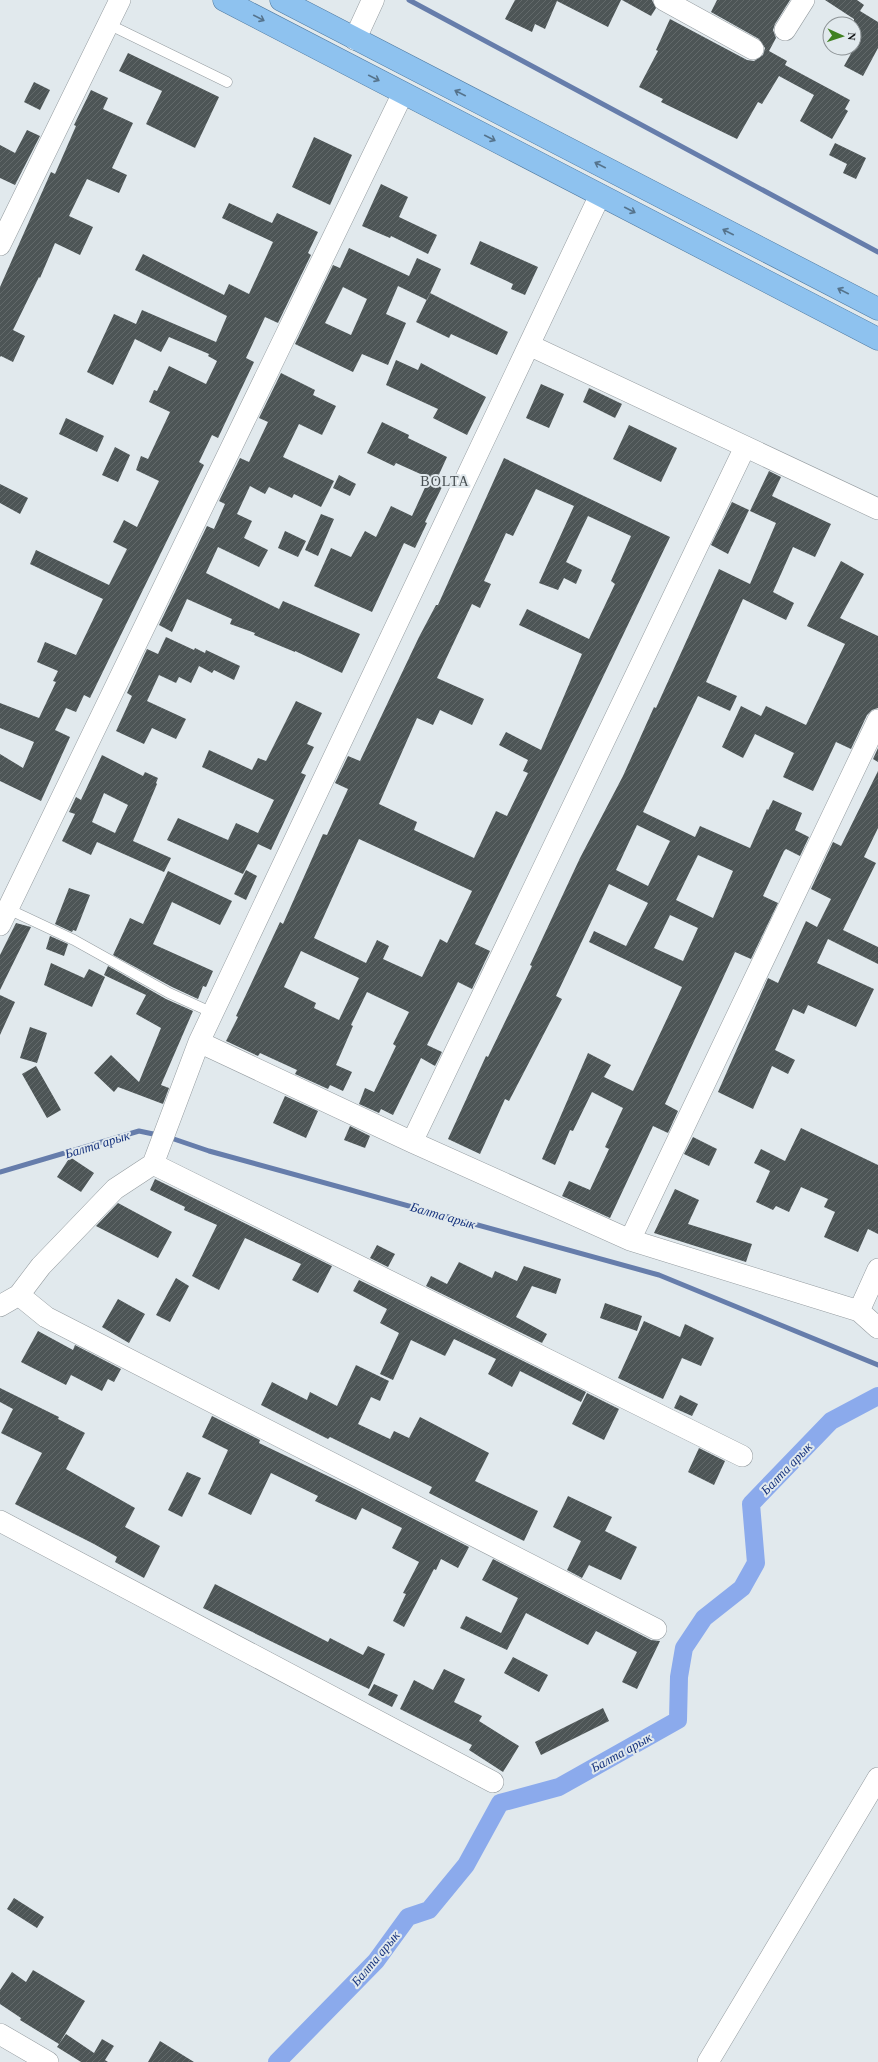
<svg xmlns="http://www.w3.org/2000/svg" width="878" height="2062" viewBox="0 0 878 2062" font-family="Georgia,serif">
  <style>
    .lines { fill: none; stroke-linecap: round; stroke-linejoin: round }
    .stream { stroke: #667dab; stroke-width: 5 }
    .canal { stroke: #8baaec; stroke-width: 18 }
    .building { fill: url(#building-hatch); fill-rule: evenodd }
    .service-casing { stroke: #959ca0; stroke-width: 11 }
    .minor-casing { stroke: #959ca0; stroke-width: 22 }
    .tertiary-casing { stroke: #959ca0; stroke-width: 23 }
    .trunk-casing { stroke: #507aa0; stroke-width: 23 }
    .service { stroke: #fff; stroke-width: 10 }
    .minor { stroke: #fff; stroke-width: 21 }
    .tertiary { stroke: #fff; stroke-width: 22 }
    .trunk { stroke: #8ec2ef; stroke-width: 22 }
    .oneway { stroke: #55738c }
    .labels { text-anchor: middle; stroke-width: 4; stroke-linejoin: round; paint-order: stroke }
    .water-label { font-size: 13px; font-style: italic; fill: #15327d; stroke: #e1e9ed }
    .quarter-label { font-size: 14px; letter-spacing: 1px; fill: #474e51; stroke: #e1e9ed }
  </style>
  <defs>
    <pattern id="building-hatch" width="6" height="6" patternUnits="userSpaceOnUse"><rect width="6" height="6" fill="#4d5556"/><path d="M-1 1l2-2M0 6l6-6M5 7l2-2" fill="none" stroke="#62696a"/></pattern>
  </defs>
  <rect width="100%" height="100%" fill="#e1e9ed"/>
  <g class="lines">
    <path class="stream" d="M 409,0 L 878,252
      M 168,1137 L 209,1151 L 659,1275 L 878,1365
      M 0,1172 L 139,1131 L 158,1135"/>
    <path class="canal" d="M 277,2062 L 376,1961 L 408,1917 L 429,1910 L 466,1865 L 500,1803 L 559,1787 L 678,1720 L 679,1677 L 684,1648 L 704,1618 L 742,1588 L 756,1563 L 751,1504 L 831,1421 L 878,1396"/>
  </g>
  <path class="building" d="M 515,0 L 621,0 L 608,27 L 557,1 L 545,29 L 535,24 L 532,32 L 505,19 Z
    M 622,0 L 652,0 L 656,8 L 651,16 Z
    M 717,0 L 790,0 L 775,24 L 773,30 L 776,38 L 769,51 L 787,61 L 785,65 L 850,100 L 845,109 L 848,111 L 832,139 L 800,121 L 814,95 L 779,76 L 762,104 L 758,102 L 737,139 L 661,102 L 663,99 L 639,87 L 658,51 L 656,50 L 670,19 L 747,60 L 754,61 L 763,55 L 765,48 L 759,39 L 711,12 Z
    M 825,0 L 857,0 L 864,5 L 860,11 L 878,22 L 878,48 L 863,76 L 844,66 L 854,48 L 854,19 Z
    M 128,53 L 219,97 L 195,148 L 146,124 L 162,91 L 119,71 Z
    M 34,82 L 50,90 L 40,110 L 24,102 Z
    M 91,90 L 108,98 L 103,109 L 133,123 L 112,168 L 127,175 L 119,193 L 87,179 L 69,216 L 93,227 L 80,255 L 55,243 L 40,278 L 39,277 L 13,330 L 25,336 L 13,362 L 1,356 L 0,357 L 0,287 L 51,172 L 55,174 L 76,126 L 74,125 Z
    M 27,130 L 40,136 L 15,185 L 0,178 L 0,145 L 15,153 Z
    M 314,137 L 352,155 L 330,205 L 292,187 Z
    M 835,143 L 866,158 L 856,179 L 843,173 L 847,164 L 829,155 Z
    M 381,184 L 408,197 L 399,217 L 437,235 L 428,254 L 391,236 L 390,238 L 362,226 Z
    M 229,203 L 272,223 L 277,213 L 318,232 L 308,253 L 311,255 L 278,323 L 265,317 L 246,358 L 254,362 L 218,438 L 212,435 L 199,462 L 204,465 L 90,698 L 84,695 L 76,712 L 66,708 L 55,730 L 70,737 L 41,801 L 0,781 L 0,754 L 23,768 L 34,742 L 0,728 L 0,703 L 39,718 L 56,682 L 53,681 L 58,671 L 37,662 L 45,642 L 76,655 L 103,599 L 30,564 L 36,550 L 109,585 L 127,549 L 113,542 L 124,520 L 137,527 L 159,481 L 136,470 L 141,456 L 148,459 L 170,412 L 149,402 L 154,390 L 157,391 L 169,366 L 206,384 L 217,361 L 208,356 L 209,354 L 169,337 L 161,352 L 135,339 L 113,385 L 87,372 L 114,314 L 136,324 L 142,310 L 216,342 L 227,316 L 135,270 L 143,254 L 224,295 L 229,284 L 249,294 L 273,242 L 222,218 Z
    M 480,241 L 538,267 L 525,295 L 511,289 L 513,284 L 470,264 Z
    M 349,248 L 409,276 L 417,258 L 441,269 L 427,300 L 398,286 L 386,314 L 406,323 L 388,365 L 362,354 L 353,372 L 295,344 L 333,265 L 340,268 ZM 343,287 L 367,299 L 351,335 L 325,323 Z
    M 430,293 L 508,332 L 497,355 L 451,334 L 449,338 L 416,322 Z
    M 396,360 L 418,370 L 421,363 L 486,397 L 467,435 L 433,418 L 438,409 L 386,385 Z
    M 281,373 L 315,390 L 313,395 L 336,406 L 322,435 L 299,424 L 283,457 L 334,481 L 321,507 L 294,494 L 292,498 L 269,487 L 265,494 L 250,486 L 237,514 L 252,521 L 244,538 L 268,550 L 259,567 L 218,547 L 206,573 L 279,609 L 283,601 L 360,634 L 342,673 L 295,651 L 295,652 L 254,635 L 255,633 L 230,624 L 232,619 L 187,599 L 172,632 L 159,625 L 207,526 L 214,529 L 225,504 L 219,501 L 240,458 L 249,462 L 268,422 L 259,418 Z
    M 541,384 L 564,394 L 549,428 L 526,418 Z
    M 589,388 L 622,404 L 615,418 L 583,402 Z
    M 66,418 L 104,436 L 97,452 L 59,434 Z
    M 382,422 L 409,435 L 408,438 L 447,457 L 436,481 L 396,463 L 394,466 L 367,453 Z
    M 629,425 L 677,448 L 661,482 L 613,459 Z
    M 115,447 L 130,455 L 118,482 L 102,475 Z
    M 504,458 L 670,537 L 475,944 L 490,951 L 472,989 L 458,982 L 427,1045 L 442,1052 L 435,1066 L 421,1058 L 393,1115 L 381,1109 L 379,1113 L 359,1104 L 365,1088 L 374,1092 L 396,1046 L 393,1044 L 409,1012 L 367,992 L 351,1025 L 353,1026 L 336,1065 L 352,1072 L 343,1091 L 330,1085 L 328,1089 L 295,1074 L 297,1070 L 260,1053 L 258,1056 L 226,1041 L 238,1017 L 236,1016 L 280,922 L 283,924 L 323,834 L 327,835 L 348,789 L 335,783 L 348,756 L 360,761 L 419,637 L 436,605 L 438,605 ZM 536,489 L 574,506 L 539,583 L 558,590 L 564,578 L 576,584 L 582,570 L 566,562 L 588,516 L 631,536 L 611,581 L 615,584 L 589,639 L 527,609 L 519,625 L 582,654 L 541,750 L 506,732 L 499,745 L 528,760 L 523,771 L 528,773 L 507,816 L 496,811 L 474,858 L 414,830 L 417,822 L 379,804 L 417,718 L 433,725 L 440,710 L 472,725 L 484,699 L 437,678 L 472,604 L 480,608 L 491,584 L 484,581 L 506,533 L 513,536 ZM 359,839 L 472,891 L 447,943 L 440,939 L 422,977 L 383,959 L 389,946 L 377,940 L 366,963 L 314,938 ZM 301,951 L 359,978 L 339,1020 L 314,1008 L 316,1003 L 284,987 Z
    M 769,471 L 781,477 L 772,496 L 831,524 L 815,557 L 793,547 L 773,592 L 794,603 L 786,620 L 743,599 L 706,682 L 737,696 L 730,711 L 698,696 L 643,812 L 695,837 L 700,826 L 750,848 L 767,809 L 768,810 L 773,800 L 802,813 L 795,830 L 809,837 L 800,856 L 786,849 L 784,851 L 763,896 L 778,903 L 751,959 L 735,952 L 665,1104 L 678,1111 L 668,1133 L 653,1126 L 610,1218 L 562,1196 L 569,1181 L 590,1190 L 609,1149 L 605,1147 L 623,1108 L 592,1092 L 573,1131 L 570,1130 L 555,1165 L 542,1159 L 588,1053 L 611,1065 L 604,1077 L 633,1091 L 682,987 L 589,942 L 594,931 L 626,946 L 648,903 L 609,884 L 556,996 L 562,999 L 509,1101 L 505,1099 L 480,1154 L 448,1139 L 486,1056 L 488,1057 L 532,966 L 530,965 L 580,858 L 623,776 L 654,707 L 656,708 L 719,569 L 750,584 L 776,523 L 750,511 ZM 637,825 L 670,841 L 648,886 L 616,870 ZM 698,855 L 733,871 L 713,918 L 676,900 ZM 670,915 L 698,928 L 683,961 L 654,948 Z
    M 339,475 L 356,484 L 350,496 L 333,488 Z
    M 428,481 L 442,487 L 425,522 L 427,523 L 415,548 L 404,543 L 372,612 L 314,586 L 331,548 L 351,557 L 365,531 L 376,537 L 391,506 L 412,516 Z
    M 0,484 L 28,498 L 20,514 L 0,503 Z
    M 732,502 L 749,510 L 728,554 L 711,545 Z
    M 321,514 L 334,519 L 318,556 L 305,550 Z
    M 285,531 L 306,541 L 298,557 L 278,548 Z
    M 841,561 L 864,574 L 840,618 L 878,636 L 878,708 L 872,710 L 867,715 L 851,749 L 836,742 L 813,791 L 783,777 L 794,753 L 755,734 L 743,758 L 722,747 L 741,706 L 761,716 L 766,706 L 806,725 L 845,644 L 807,626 Z
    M 166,637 L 194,650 L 195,648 L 205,653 L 206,650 L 240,666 L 234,680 L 214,670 L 212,673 L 199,666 L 191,683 L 179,677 L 176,683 L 159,675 L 147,701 L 186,719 L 176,739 L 152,728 L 144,744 L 116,731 L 132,696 L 127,693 L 147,649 L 158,654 Z
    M 296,701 L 322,713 L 307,744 L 314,747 L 301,773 L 306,775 L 271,850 L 258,844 L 243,874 L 167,840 L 178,818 L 228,840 L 236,823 L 258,833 L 274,800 L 202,767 L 209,750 L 252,770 L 258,758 L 266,761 Z
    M 878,748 L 878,762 L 873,759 Z
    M 102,755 L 143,776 L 145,772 L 158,778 L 156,783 L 157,784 L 133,841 L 171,858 L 164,872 L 97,842 L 91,855 L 62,841 L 75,814 L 69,812 L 76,797 L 81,800 ZM 104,793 L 128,805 L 115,833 L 92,822 Z
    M 878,771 L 878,828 L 864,857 L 876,863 L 843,930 L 878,947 L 878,964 L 828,939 L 817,963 L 874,989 L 856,1027 L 808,1005 L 804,1014 L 793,1009 L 775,1050 L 795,1060 L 788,1074 L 772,1066 L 753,1109 L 718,1092 L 768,978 L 778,983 L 806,921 L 817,927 L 831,899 L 811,889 L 833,842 L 841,846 Z
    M 246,870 L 257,876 L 246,900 L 234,894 Z
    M 168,871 L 232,901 L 220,925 L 172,902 L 153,944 L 213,971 L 206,987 L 203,986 L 198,999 L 172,987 L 113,955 L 130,918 L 143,924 Z
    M 69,888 L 90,895 L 76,931 L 73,930 L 72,932 L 55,924 Z
    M 16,923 L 31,927 L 0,990 L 0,955 Z
    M 50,936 L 68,944 L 64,956 L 46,949 Z
    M 51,963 L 84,978 L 89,969 L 105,977 L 92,1007 L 44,985 Z
    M 108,966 L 166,999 L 193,1011 L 161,1085 L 169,1088 L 163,1104 L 118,1087 L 114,1092 L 94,1073 L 111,1055 L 139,1082 L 161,1028 L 136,1014 L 146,995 L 104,975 Z
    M 0,995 L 15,1002 L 0,1035 Z
    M 30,1027 L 47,1033 L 37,1063 L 20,1058 Z
    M 36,1066 L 61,1110 L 47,1118 L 22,1074 Z
    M 285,1096 L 318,1111 L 306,1138 L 273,1123 Z
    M 350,1126 L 370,1136 L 365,1148 L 344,1140 Z
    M 801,1128 L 878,1165 L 878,1234 L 868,1229 L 858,1252 L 824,1237 L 835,1212 L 824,1207 L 828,1199 L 801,1187 L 789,1212 L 776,1206 L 773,1210 L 756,1202 L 770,1171 L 754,1163 L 761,1149 L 785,1161 Z
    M 693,1137 L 717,1149 L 709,1166 L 684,1154 Z
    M 70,1157 L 94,1173 L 81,1192 L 57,1177 Z
    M 155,1179 L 332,1266 L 318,1293 L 292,1280 L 301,1264 L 245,1238 L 219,1290 L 192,1276 L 217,1225 L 184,1210 L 185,1207 L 150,1190 Z
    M 675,1189 L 699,1200 L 688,1224 L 752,1244 L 746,1262 L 654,1233 Z
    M 118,1203 L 172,1232 L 158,1258 L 96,1226 Z
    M 377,1245 L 395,1254 L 388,1267 L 370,1258 Z
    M 459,1262 L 492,1278 L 495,1271 L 517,1281 L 524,1266 L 561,1279 L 556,1294 L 532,1286 L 516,1317 L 547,1334 L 542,1343 L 426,1286 L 431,1276 L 447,1284 Z
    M 176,1278 L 189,1286 L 170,1322 L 156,1315 Z
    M 359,1280 L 586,1392 L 581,1402 L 520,1371 L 512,1387 L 488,1374 L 496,1359 L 454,1339 L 445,1356 L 411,1340 L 393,1380 L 380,1374 L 399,1333 L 380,1323 L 387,1309 L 353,1291 Z
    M 118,1299 L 145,1314 L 129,1343 L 102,1327 Z
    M 605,1303 L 642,1316 L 637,1331 L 600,1318 Z
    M 644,1321 L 680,1337 L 685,1324 L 714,1338 L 701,1366 L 682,1358 L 663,1399 L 618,1378 Z
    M 38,1331 L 73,1350 L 75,1345 L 121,1369 L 114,1382 L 108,1379 L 102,1391 L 71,1375 L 66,1385 L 21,1362 Z
    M 356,1365 L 389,1381 L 380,1401 L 371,1397 L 358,1424 L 390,1439 L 394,1431 L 409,1438 L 420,1417 L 489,1453 L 475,1481 L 538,1511 L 524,1541 L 429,1493 L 432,1487 L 330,1437 L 328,1439 L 261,1405 L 272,1382 L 307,1400 L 310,1392 L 337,1406 Z
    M 0,1388 L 59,1417 L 58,1419 L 85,1433 L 66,1469 L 135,1508 L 125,1527 L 160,1546 L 144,1578 L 115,1562 L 117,1557 L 94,1544 L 15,1504 L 42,1453 L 1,1433 L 13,1409 L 0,1402 Z
    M 587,1393 L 619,1409 L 604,1440 L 572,1424 Z
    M 680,1395 L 698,1404 L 692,1416 L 674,1408 Z
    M 212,1416 L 260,1440 L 259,1443 L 357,1490 L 469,1547 L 458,1568 L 441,1559 L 436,1570 L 434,1569 L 404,1627 L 393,1621 L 406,1594 L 403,1593 L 419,1562 L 392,1548 L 402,1528 L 362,1508 L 356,1520 L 315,1501 L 318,1496 L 271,1473 L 251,1515 L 208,1494 L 228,1450 L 202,1437 Z
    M 699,1448 L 725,1461 L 714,1485 L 688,1472 Z
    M 187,1472 L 201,1478 L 182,1517 L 168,1510 Z
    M 568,1496 L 612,1517 L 605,1531 L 637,1547 L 621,1580 L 589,1565 L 582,1578 L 567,1570 L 581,1541 L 553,1527 Z
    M 493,1559 L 651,1640 L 660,1641 L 637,1689 L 622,1682 L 637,1652 L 596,1631 L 588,1645 L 526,1613 L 507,1650 L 460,1628 L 466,1616 L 501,1633 L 518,1598 L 482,1580 Z
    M 215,1584 L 328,1642 L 330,1638 L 363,1655 L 368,1646 L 385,1654 L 369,1689 L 203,1608 Z
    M 513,1657 L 548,1675 L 539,1692 L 504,1673 Z
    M 444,1669 L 465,1679 L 454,1702 L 482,1716 L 479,1721 L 519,1746 L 503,1772 L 469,1750 L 472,1745 L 400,1709 L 414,1680 L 433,1690 Z
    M 374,1684 L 398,1695 L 392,1707 L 368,1695 Z
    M 603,1708 L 609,1721 L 541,1755 L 535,1742 Z
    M 14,1898 L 44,1917 L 37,1928 L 7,1909 Z
    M 33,1970 L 85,2001 L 59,2044 L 20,2020 L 21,2018 L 0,2004 L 0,1990 L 12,1972 L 26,1982 Z
    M 66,2034 L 94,2053 L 102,2039 L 114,2046 L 105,2060 L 108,2062 L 81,2062 L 57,2047 Z
    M 160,2041 L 194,2062 L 148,2062 Z"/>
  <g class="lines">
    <g class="service-casing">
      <path id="service" d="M 108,24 L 227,82
        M 8,909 L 74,940 L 169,993 L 213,1013"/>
    </g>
    <g class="minor-casing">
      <path id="minor" d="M 664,0 L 753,49
        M 785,30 L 804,0
        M 0,245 L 120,0
        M 529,345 L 878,509
        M 0,925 L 403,93
        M 199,1042 L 412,1142 L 630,1240 L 859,1311 L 878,1328
        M 412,1142 L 745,447
        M 153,1164 L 742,1456
        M 630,1240 L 878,720
        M 19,1295 L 46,1317 L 656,1629
        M 0,1306 L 19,1295 L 41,1266 L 115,1189 L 153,1164 L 199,1042 L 600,195
        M 859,1311 L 878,1269
        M 0,1521 L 493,1782
        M 0,2034 L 48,2062
        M 708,2062 L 878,1778"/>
    </g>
    <g class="tertiary-casing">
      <path id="tertiary" d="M 355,39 L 373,0"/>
    </g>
    <g class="trunk-casing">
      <path id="trunk" d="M 224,0 L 878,339
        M 281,0 L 878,309"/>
    </g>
    <use href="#service" class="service"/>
    <use href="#minor" class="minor"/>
    <use href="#tertiary" class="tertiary"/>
    <use href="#trunk" class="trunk"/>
  </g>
  <defs><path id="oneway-shaft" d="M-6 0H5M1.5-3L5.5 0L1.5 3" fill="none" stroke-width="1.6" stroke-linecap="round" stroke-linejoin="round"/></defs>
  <g class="oneway">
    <use href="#oneway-shaft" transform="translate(259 18) rotate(27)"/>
    <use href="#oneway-shaft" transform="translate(374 78) rotate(27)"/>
    <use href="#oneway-shaft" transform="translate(460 93) rotate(-153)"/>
    <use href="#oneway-shaft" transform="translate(490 138) rotate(27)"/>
    <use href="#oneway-shaft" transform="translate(600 165) rotate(-153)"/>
    <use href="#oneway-shaft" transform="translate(630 210) rotate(27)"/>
    <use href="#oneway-shaft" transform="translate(728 232) rotate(-153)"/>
    <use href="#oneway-shaft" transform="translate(843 291) rotate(-153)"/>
  </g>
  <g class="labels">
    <g class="water-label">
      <text transform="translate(97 1144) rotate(-17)" y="5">Балта арык</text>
      <text transform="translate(443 1215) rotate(16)" y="5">Балта арык</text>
      <text transform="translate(786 1468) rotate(-46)" y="5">Балта арык</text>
      <text transform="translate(621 1752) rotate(-29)" y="5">Балта арык</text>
      <text transform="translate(375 1958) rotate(-50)" y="5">Балта арык</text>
    </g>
    <g class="quarter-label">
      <text x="445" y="486">BOLTA</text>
    </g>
  </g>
  <g transform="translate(842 36) rotate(93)"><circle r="19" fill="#e1e9ed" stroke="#8d9396"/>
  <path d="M0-3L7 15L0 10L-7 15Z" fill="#408121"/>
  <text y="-6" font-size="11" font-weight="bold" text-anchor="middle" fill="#101314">N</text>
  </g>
</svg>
